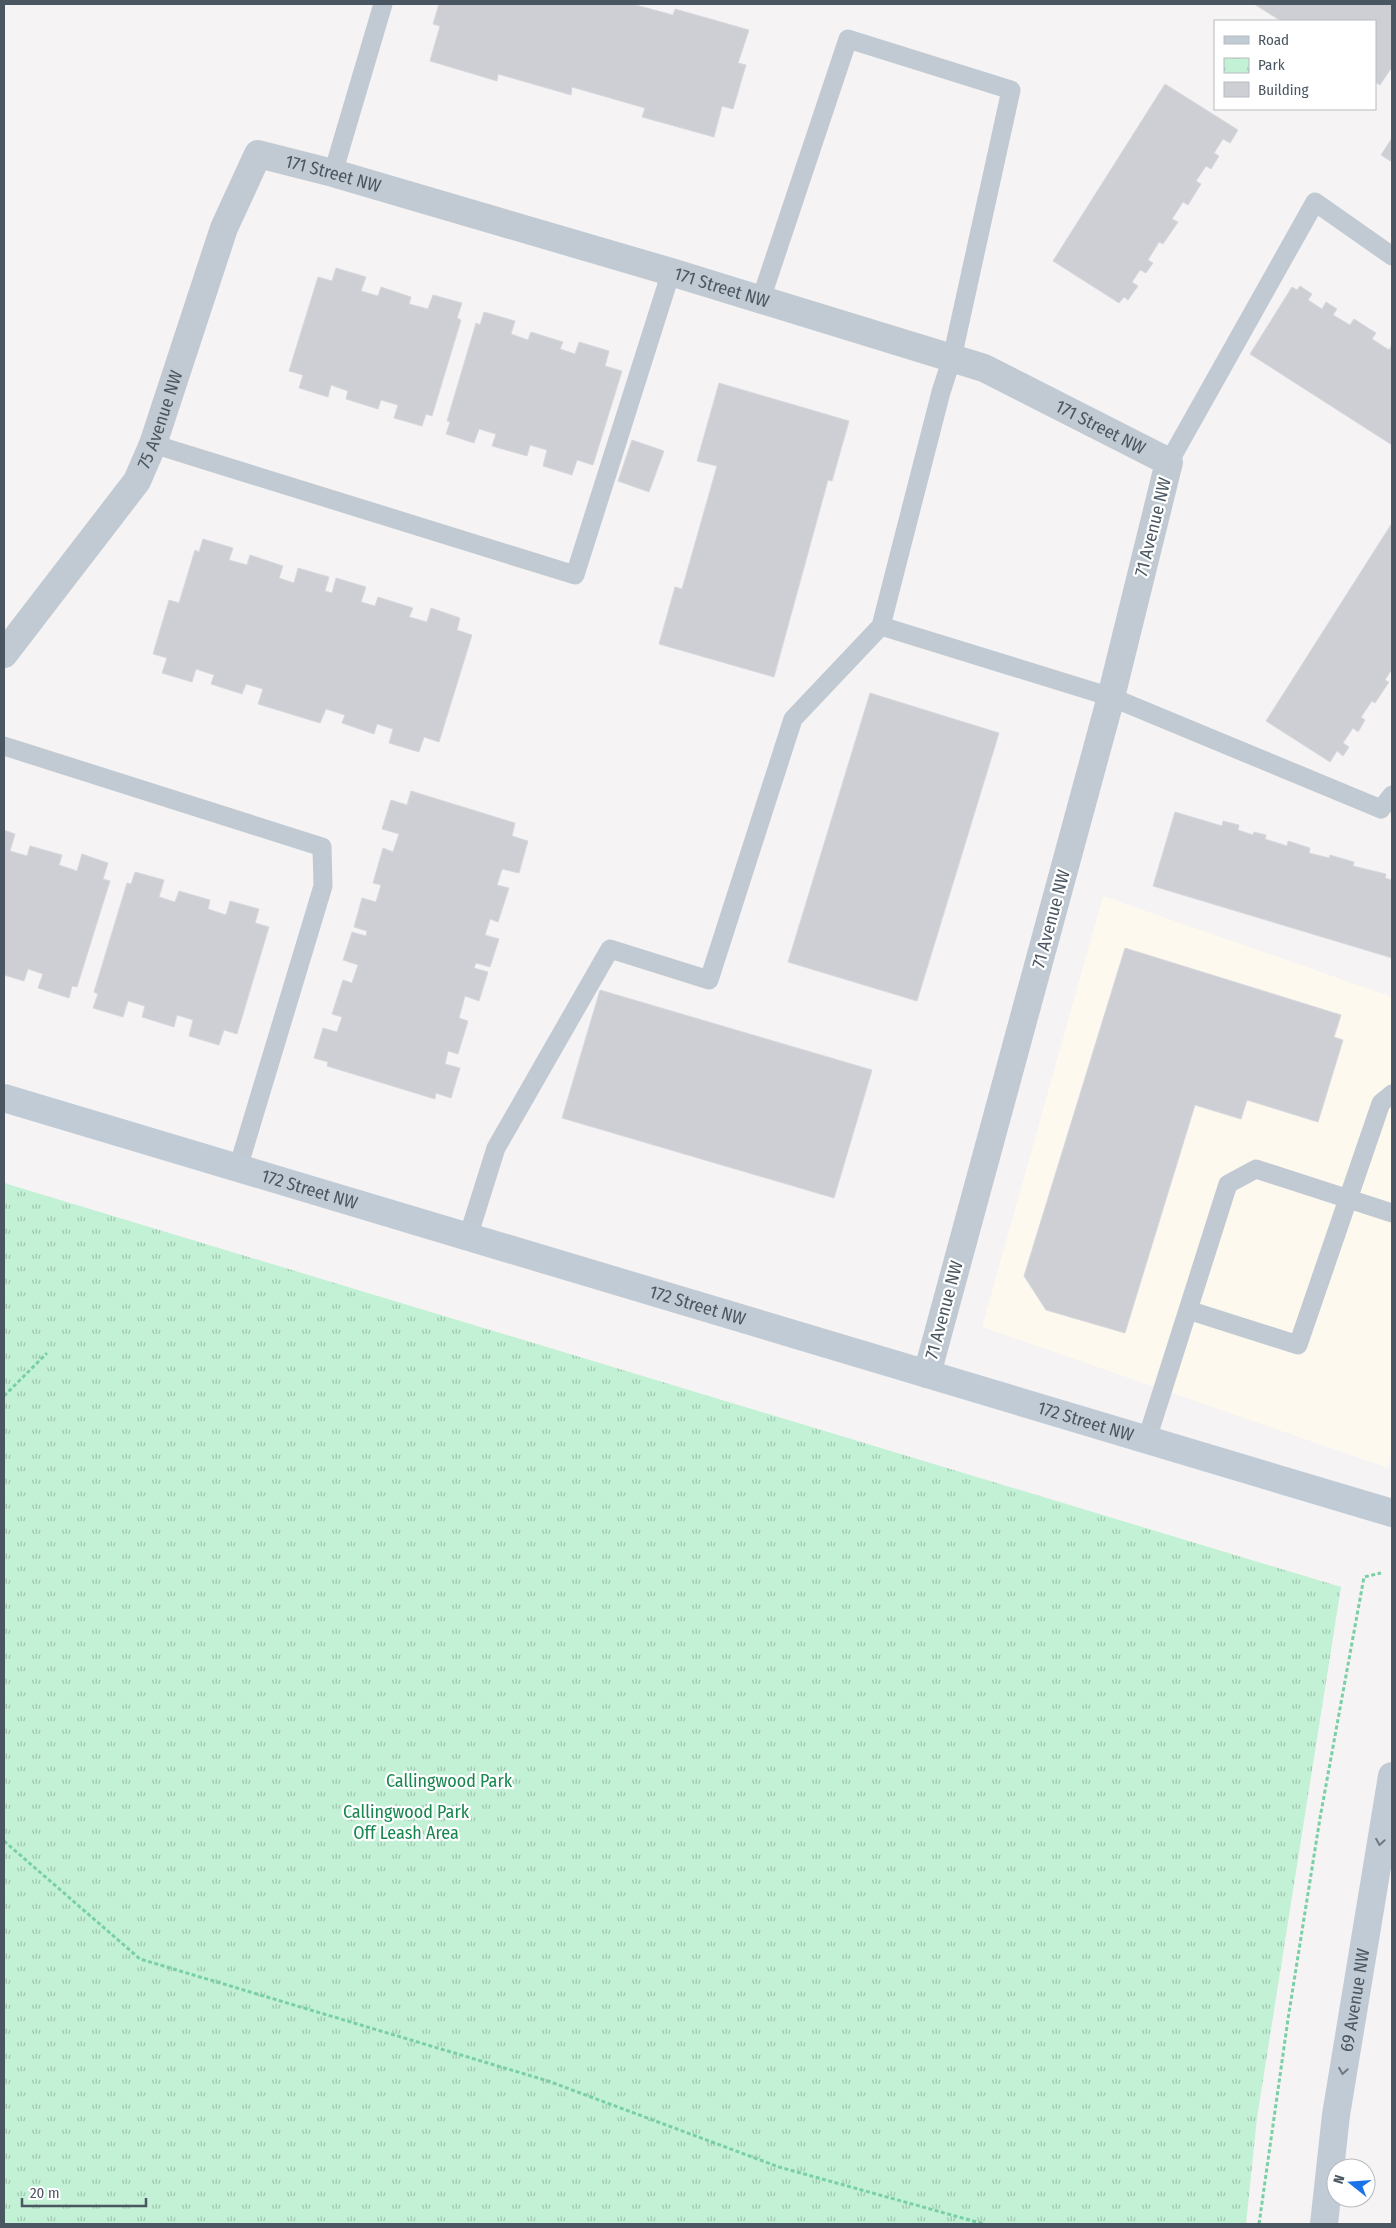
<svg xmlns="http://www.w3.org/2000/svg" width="1396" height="2228" viewBox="0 0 1396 2228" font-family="'Fira Sans Condensed',sans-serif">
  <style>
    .commercial { fill: #fdf9ef }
    .park { fill: url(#park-tufts) }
    .building { fill: #cdcfd5; stroke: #d7d9de }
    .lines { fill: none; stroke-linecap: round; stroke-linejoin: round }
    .path { stroke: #7ad0a6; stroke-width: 3; stroke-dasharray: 4 2.5; stroke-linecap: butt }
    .lane { stroke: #c1cad2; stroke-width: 19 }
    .street { stroke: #c1cad2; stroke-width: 28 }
    .secondary { stroke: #c1cbd6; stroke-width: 28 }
    .oneway { stroke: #6e7984 }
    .labels { text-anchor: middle; stroke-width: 4.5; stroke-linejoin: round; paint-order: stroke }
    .street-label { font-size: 18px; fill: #4a5661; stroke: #fff }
    .park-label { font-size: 18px; fill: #17864f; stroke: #fff }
  </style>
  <defs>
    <pattern id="park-tufts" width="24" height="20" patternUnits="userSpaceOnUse" patternTransform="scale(1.25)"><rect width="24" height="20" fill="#c3f1d5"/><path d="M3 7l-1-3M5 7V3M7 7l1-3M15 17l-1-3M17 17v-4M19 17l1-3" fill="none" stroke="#a0c6b0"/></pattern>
  </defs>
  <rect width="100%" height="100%" fill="#f5f3f3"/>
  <path class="commercial" d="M 1103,896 L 1392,997 L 1392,1449 L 1388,1468 L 982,1327 Z"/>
  <path class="park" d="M 4,1183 L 1341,1587 L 1257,2118 L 1246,2224 L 4,2224 Z"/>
  <path class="building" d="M 439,4 L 632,4 L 673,15 L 675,9 L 749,30 L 738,63 L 746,65 L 733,109 L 722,106 L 714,137 L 642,117 L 645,108 L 572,87 L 571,95 L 498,74 L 497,81 L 430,61 L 440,26 L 433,24 Z
    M 1254,4 L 1392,4 L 1392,67 L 1380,85 L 1375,82 L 1375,21 L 1281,21 Z
    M 1165,84 L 1238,130 L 1230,143 L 1223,139 L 1214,153 L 1219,156 L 1211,169 L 1206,166 L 1196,181 L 1201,184 L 1188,205 L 1183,202 L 1172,219 L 1178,222 L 1163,244 L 1159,242 L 1148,260 L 1153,263 L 1146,273 L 1140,270 L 1132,282 L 1138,286 L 1128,300 L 1124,297 L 1119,303 L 1053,261 Z
    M 1392,138 L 1392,162 L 1381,155 Z
    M 336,268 L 366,277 L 361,291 L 378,296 L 381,287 L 411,297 L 409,304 L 428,309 L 433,295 L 462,303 L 457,318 L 461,320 L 432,416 L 426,414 L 422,426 L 394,418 L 398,405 L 381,400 L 378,409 L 346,399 L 348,391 L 331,385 L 328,397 L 299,388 L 303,375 L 289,371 L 318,277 L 332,281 Z
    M 1300,286 L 1312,294 L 1308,300 L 1322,309 L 1326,302 L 1337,309 L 1333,315 L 1350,325 L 1354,319 L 1376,333 L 1372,339 L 1389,350 L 1392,345 L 1392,445 L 1250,354 L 1292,287 L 1297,290 Z
    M 484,312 L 515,321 L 511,334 L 528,340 L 531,332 L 563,342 L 560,349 L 575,354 L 579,342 L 609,351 L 605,366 L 622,371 L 593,465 L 577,460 L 572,475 L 543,466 L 547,450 L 530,445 L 527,456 L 492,446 L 496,434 L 479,429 L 474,443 L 446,434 L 450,422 L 447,421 L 476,323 L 480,325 Z
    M 719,383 L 849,421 L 832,481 L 828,480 L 774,677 L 659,644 L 675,587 L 682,589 L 717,466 L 697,461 Z
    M 632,440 L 664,451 L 649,492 L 618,481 Z
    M 1392,523 L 1392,669 L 1385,680 L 1389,682 L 1375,703 L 1372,701 L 1361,717 L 1365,720 L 1358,732 L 1353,728 L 1343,743 L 1349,747 L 1343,756 L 1337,751 L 1330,762 L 1266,721 Z
    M 203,539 L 233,548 L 229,560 L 247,565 L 250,555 L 283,566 L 279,578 L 294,583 L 298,568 L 329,577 L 325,591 L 332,593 L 336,578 L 366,587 L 361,602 L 375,606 L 378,597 L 413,608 L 409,617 L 427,622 L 431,608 L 460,618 L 457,630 L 472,635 L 439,742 L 424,737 L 419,752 L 389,743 L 393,729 L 377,724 L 374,734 L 342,723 L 345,715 L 326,709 L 320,723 L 258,704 L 263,689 L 246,684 L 242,694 L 211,684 L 214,675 L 196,669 L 192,682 L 162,673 L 167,658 L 153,654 L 169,600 L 179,603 L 195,550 L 199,552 Z
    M 870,693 L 999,733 L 917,1001 L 788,962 Z
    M 411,791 L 515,823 L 512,836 L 528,841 L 519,873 L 502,869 L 497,885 L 509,888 L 498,922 L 490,919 L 485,935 L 499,939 L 490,967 L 476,963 L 474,968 L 488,972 L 479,1001 L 465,996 L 459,1018 L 468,1021 L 458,1054 L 448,1051 L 445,1064 L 460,1068 L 451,1098 L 436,1093 L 435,1099 L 327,1066 L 328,1062 L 314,1058 L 323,1028 L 337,1032 L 342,1017 L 332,1014 L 343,980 L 352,983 L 358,965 L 343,960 L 352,932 L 366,936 L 367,931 L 354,927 L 362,898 L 376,902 L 381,885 L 373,883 L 383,848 L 393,852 L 399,834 L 382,829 L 391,800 L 407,805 Z
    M 1175,812 L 1222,826 L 1223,821 L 1239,825 L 1238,830 L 1253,835 L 1254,832 L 1266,835 L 1265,839 L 1287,846 L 1288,841 L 1310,848 L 1309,853 L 1329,858 L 1330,855 L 1354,862 L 1353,866 L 1386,874 L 1385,878 L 1392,880 L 1392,958 L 1153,886 Z
    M 4,830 L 15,834 L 10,851 L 27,856 L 30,846 L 62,855 L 59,865 L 77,871 L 82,854 L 108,863 L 103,879 L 110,881 L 77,987 L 72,986 L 69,998 L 38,988 L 43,974 L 28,969 L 24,981 L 4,975 Z
    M 135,872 L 164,880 L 159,897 L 175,902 L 179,891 L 210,900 L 208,909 L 226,915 L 230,901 L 259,909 L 255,923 L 269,927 L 237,1034 L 224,1030 L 219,1045 L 189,1036 L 193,1020 L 177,1015 L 174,1027 L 142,1017 L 145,1006 L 128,1001 L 123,1017 L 93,1008 L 98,994 L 94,992 L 127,883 L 131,884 Z
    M 1125,948 L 1341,1015 L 1334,1037 L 1343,1040 L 1318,1122 L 1247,1100 L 1241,1119 L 1195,1105 L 1125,1333 L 1046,1310 L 1024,1276 Z
    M 600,990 L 872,1070 L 834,1198 L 562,1118 Z"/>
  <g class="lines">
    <path class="path" d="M 4,1396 L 47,1353
      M 4,1841 L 140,1959 L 548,2081 L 779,2167 L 984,2224
      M 1259,2224 L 1288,2019 L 1320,1818 L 1364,1577 L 1381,1573"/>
    <path class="lane" d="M 333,173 L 383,4
      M 761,299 L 848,39 L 1011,90 L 952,358 L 941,392 L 881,626
      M 153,444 L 575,575 L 671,272
      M 1169,462 L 1315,202 L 1392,256
      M 4,746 L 322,847 L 323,886 L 238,1168
      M 468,1237 L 496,1148 L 610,949 L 709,980 L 793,719 L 881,626 L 1111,697 L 1381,809 L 1392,795
      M 1188,1310 L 1298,1345 L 1381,1103 L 1392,1094
      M 1147,1439 L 1228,1184 L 1256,1169 L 1392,1213"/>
    <path class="street" id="s1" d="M 4,654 L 137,481 L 153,444 L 224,228 L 258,154 L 333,173 L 671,272 L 984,368 L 1169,462 L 1111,697 L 927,1374"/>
    <g class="secondary">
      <path id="s2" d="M 4,1098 L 1392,1513"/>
      <path id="s3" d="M 1324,2224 L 1336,2115 L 1392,1776"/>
    </g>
  </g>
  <defs><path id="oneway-chevron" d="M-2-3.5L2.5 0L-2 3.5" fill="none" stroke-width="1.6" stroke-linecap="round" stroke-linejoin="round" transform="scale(1.25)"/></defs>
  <g class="oneway">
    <use href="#oneway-chevron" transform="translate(1380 1842) rotate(99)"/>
    <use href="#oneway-chevron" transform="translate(1343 2071) rotate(99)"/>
  </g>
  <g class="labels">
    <g class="street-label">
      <text dy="6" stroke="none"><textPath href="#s1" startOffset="645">171 Street NW</textPath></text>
      <text dy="6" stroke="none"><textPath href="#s1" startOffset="1050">171 Street NW</textPath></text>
      <text dy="6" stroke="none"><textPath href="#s1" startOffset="284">75 Avenue NW</textPath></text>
      <text dy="6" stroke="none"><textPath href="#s1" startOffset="1455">171 Street NW</textPath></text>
      <text transform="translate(1153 527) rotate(-76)" y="6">71 Avenue NW</text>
      <text transform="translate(1051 919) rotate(-75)" y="6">71 Avenue NW</text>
      <text dy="6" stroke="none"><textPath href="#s2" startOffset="319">172 Street NW</textPath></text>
      <text dy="6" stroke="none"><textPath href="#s2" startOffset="724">172 Street NW</textPath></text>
      <text transform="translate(944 1310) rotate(-75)" y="6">71 Avenue NW</text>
      <text dy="6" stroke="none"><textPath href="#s2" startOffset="1129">172 Street NW</textPath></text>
      <text dy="6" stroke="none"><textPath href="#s3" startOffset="226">69 Avenue NW</textPath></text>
    </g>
    <g class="park-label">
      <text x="449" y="1787">Callingwood Park</text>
      <text x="406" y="1818">Callingwood Park<tspan x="406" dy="21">Off Leash Area</tspan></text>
    </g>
  </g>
  <rect width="1396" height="2228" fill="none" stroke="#4a5661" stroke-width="10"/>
  <rect x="1214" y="20" width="162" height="90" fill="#ffffff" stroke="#b7bbc0"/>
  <rect x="1224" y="36" width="25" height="8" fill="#c1cbd6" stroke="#b7bbc0"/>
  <text x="1258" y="45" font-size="15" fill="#4a5661">Road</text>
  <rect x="1224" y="58" width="25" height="15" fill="url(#park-tufts)" stroke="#b7bbc0"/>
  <text x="1258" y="70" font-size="15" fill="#4a5661">Park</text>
  <rect x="1224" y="82" width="25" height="15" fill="#cdcfd5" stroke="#b7bbc0"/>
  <text x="1258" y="95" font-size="15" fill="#4a5661">Building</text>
  <g transform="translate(1351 2183) rotate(287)"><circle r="24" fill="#ffffff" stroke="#b7bbc0"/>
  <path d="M0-4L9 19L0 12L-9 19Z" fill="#1a73e8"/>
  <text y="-8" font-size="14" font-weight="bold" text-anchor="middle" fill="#4a5661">N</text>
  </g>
  <path d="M22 2198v8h124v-8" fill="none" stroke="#4a5661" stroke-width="2.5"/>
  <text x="30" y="2198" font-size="15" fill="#4a5661" stroke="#ffffff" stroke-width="4" paint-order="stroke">20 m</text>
</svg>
